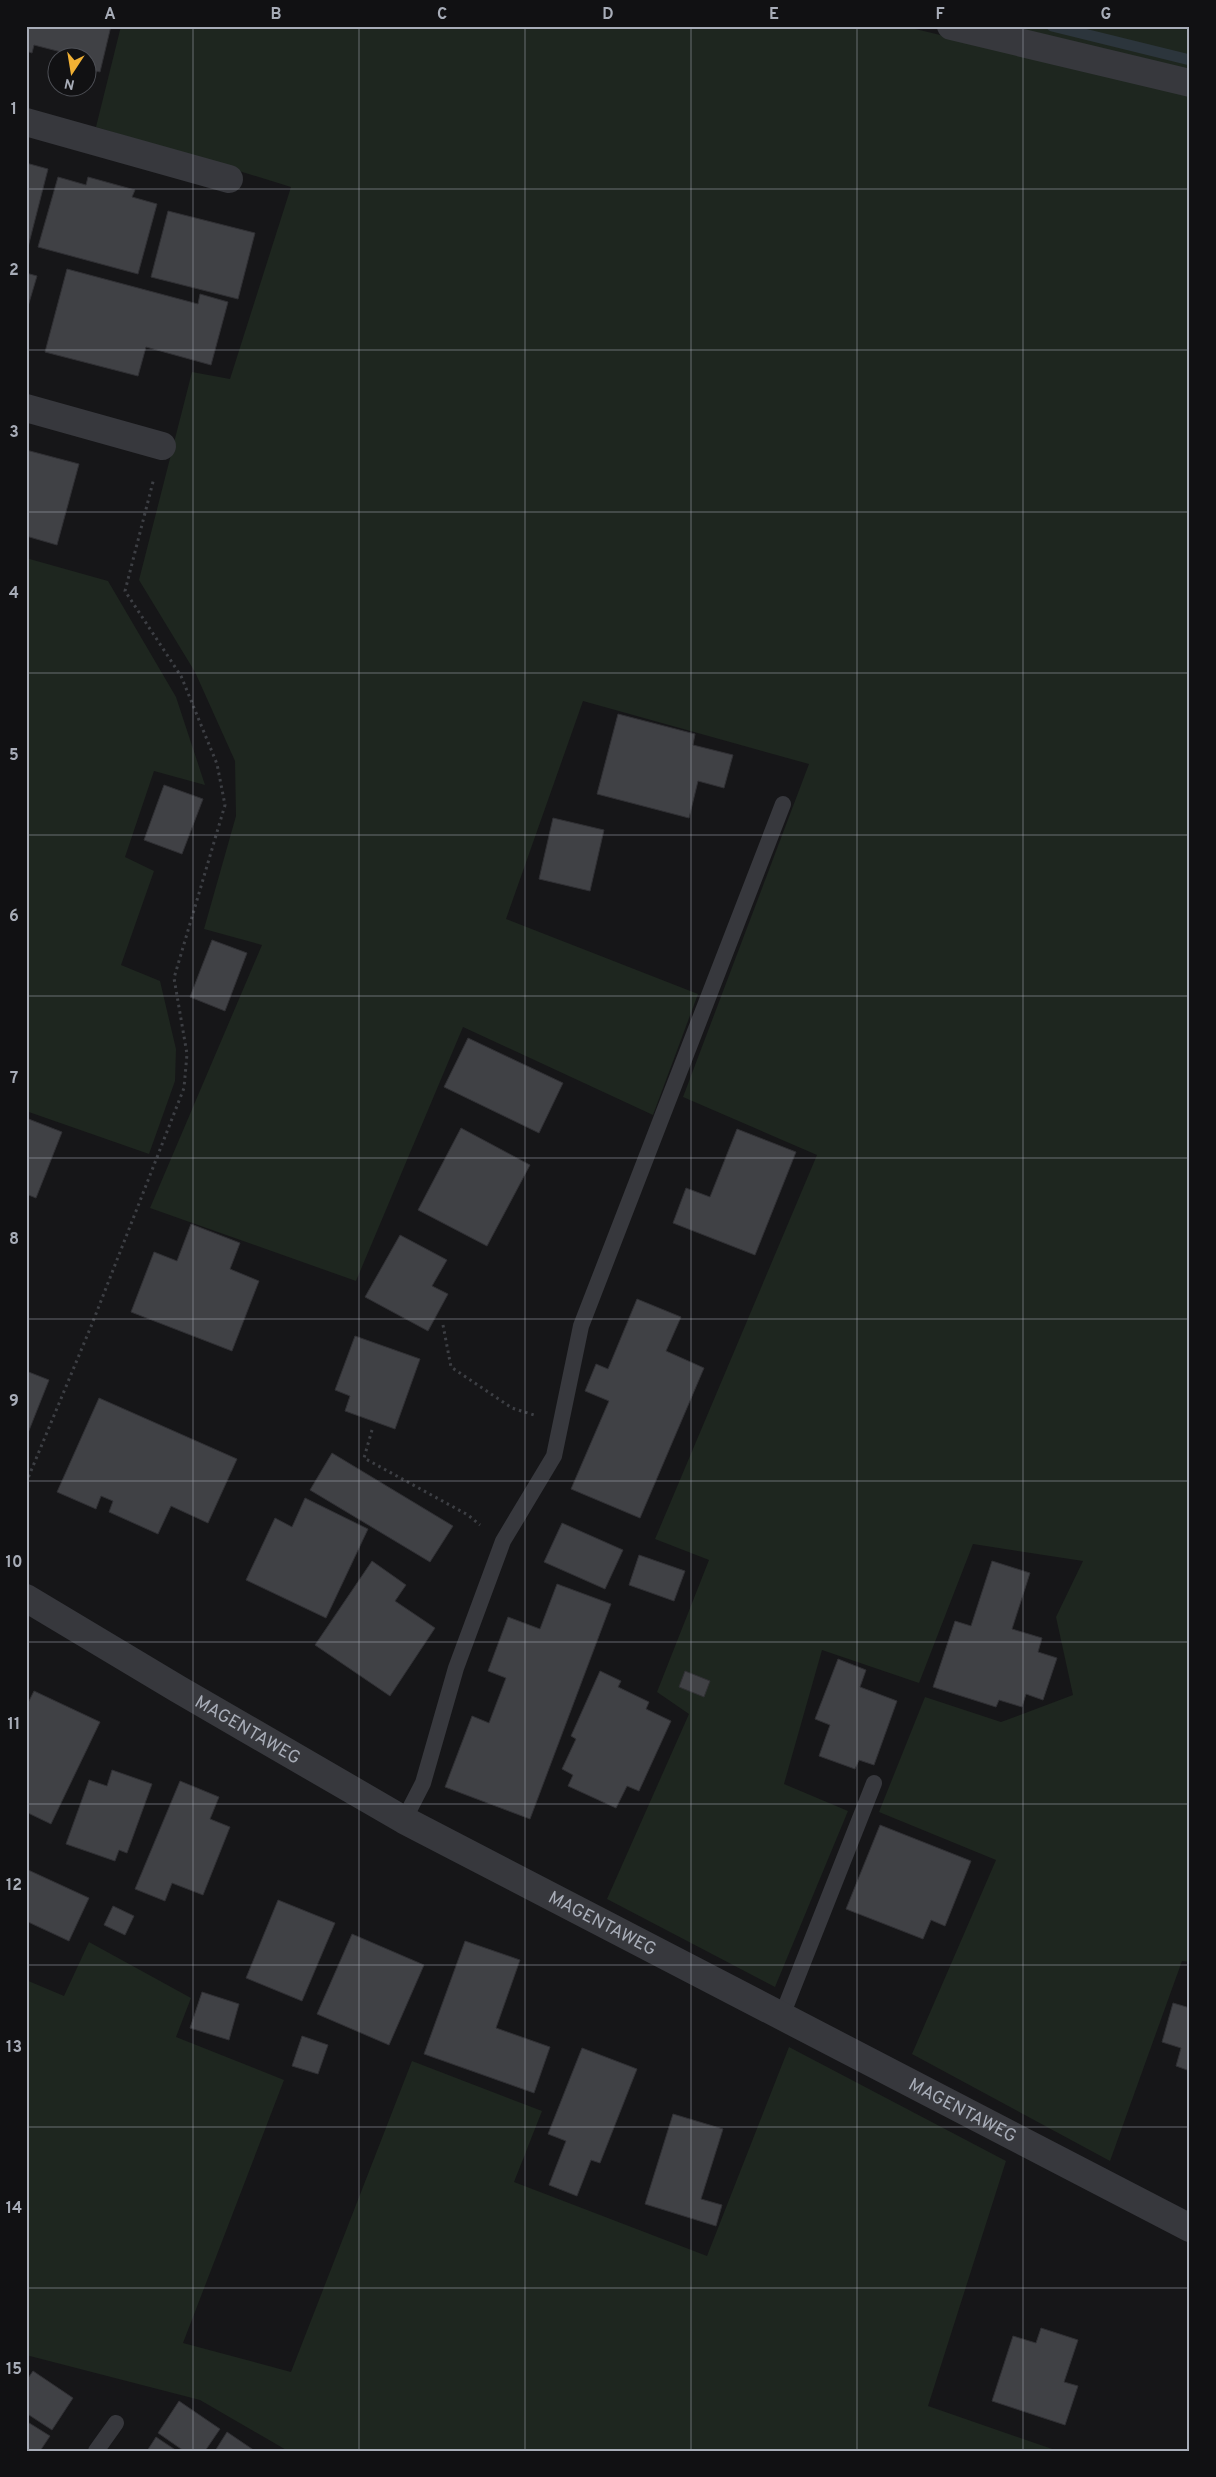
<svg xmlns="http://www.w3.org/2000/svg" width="1216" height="2477" viewBox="0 0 1216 2477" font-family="Overpass,sans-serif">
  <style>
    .green { fill: #1e261f }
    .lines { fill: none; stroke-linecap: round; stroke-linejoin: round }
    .stream { stroke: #2c353c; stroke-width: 11 }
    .building { fill: #404145; stroke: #303034 }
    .path { stroke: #3d3f44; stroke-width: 3; stroke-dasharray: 2.5 4; stroke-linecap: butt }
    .lane { stroke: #37383d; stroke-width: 16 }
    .street { stroke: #37383d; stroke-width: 28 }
    .grid { fill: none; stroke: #a8adb8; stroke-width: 1; stroke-opacity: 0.55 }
    .labels { text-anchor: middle; stroke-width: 4; stroke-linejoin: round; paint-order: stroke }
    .street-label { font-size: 18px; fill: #a8adb8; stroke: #111113 }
    .neatline { fill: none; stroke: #a8adb8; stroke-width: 2 }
    .grid-label { font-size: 16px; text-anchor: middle; font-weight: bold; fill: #a8adb8 }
  </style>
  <rect width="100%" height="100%" fill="#161618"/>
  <path class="green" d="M 121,26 L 903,26 L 1190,95 L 1190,1962 L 1182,1961 L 1110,2161 L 912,2054 L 996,1860 L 879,1812 L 925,1697 L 1001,1722 L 1073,1695 L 1056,1617 L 1083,1561 L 973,1544 L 919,1683 L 822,1650 L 784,1784 L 848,1811 L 775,1987 L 607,1899 L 689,1714 L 657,1692 L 709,1560 L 655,1539 L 817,1155 L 683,1097 L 809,764 L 583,701 L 506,919 L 698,994 L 653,1115 L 463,1027 L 356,1281 L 150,1208 L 262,945 L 204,929 L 236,816 L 235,761 L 195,672 L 139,580 L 192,372 L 230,379 L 291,187 L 96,127 Z
    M 990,26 L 1190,26 L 1190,74 Z
    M 26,558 L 108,581 L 176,697 L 205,785 L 154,771 L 125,857 L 154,871 L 121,965 L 160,981 L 176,1049 L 175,1081 L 149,1154 L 26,1111 Z
    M 89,1942 L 191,1998 L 176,2037 L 284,2080 L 183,2343 L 291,2372 L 412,2061 L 542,2111 L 514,2182 L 707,2256 L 789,2047 L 1006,2161 L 928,2406 L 1058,2451 L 288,2451 L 200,2400 L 26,2355 L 26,1980 L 64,1996 Z"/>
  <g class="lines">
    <path class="stream" d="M 1052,26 L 1190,60"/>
  </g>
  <path class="building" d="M 26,26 L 111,26 L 100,72 L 88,69 L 88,58 L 68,58 L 69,54 L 34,45 L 32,53 L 26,51 Z
    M 26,163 L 48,169 L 27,251 L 26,251 Z
    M 58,177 L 86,185 L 88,177 L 135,190 L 132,197 L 157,204 L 138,274 L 38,247 Z
    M 168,211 L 255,233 L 238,299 L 151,277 Z
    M 67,269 L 198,304 L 200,294 L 228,302 L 211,365 L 146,347 L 138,376 L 45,352 Z
    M 26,273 L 37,276 L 26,313 Z
    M 26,450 L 79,464 L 57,545 L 26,536 Z
    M 618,714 L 695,734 L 693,745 L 733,755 L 724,788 L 698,781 L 689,818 L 597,794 Z
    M 164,785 L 203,799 L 182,854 L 144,840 Z
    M 553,818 L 604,830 L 590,891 L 539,879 Z
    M 212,940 L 247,953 L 225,1011 L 190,997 Z
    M 468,1038 L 563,1083 L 539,1133 L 444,1087 Z
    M 26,1118 L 62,1132 L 36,1198 L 26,1194 Z
    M 461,1128 L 530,1165 L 487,1246 L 418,1210 Z
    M 737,1129 L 796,1152 L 755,1255 L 673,1223 L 686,1188 L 710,1197 Z
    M 191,1224 L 240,1243 L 230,1269 L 259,1281 L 232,1351 L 131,1312 L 154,1252 L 177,1261 Z
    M 400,1235 L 447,1260 L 432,1286 L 448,1294 L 428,1331 L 365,1297 Z
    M 637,1299 L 681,1317 L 666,1351 L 704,1368 L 640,1518 L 571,1489 L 609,1401 L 585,1391 L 596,1364 L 608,1369 Z
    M 355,1336 L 420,1359 L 395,1429 L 345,1411 L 350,1396 L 335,1390 Z
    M 26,1371 L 49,1380 L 26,1438 Z
    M 99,1398 L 237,1459 L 208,1523 L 171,1506 L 158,1534 L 109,1512 L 113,1501 L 101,1496 L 96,1509 L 57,1492 Z
    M 332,1453 L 453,1526 L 430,1562 L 310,1490 Z
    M 305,1498 L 368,1529 L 326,1618 L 246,1580 L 275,1518 L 292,1527 Z
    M 562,1523 L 623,1550 L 605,1589 L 544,1562 Z
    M 639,1555 L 685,1571 L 674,1601 L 629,1585 Z
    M 372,1561 L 406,1585 L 395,1601 L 435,1628 L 390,1696 L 315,1645 Z
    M 992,1561 L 1030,1573 L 1012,1629 L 1042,1638 L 1038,1652 L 1057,1658 L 1043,1700 L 1026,1694 L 1022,1707 L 999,1700 L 996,1707 L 933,1687 L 955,1621 L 971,1626 Z
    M 557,1584 L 611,1604 L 530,1819 L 445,1787 L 472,1716 L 489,1723 L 506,1678 L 488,1671 L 508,1617 L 540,1629 Z
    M 838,1659 L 866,1670 L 860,1687 L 897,1701 L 874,1765 L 859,1760 L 855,1769 L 819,1756 L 830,1725 L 815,1719 Z
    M 600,1671 L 621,1681 L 618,1687 L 649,1702 L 646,1709 L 671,1721 L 639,1791 L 627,1786 L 616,1808 L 568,1786 L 573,1775 L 562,1769 L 576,1739 L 571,1736 Z
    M 685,1671 L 710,1681 L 704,1697 L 679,1687 Z
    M 34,1691 L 100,1722 L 51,1824 L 26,1812 L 26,1707 Z
    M 112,1770 L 152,1784 L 127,1853 L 119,1850 L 115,1861 L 66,1844 L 89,1780 L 107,1786 Z
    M 180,1781 L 219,1797 L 210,1819 L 230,1827 L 203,1895 L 172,1883 L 165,1901 L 135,1889 Z
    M 880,1825 L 971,1861 L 945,1926 L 931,1920 L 923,1939 L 846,1909 Z
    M 26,1869 L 89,1898 L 69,1941 L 26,1921 Z
    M 278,1900 L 335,1923 L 302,2001 L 246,1978 Z
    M 113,1906 L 134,1916 L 125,1935 L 104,1925 Z
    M 352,1934 L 424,1965 L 389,2045 L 317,2014 Z
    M 465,1941 L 520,1960 L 496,2028 L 550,2047 L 534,2093 L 424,2054 Z
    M 202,1992 L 239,2004 L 229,2040 L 190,2028 Z
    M 1173,2003 L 1190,2008 L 1190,2071 L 1176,2066 L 1181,2048 L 1162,2042 Z
    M 302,2036 L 328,2045 L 318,2074 L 292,2066 Z
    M 582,2048 L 637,2069 L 600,2163 L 591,2160 L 577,2196 L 549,2185 L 566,2141 L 548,2134 Z
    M 673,2114 L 723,2129 L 701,2199 L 722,2205 L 716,2226 L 645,2204 Z
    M 1041,2328 L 1078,2340 L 1064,2382 L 1078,2386 L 1065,2425 L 992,2401 L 1013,2336 L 1036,2343 Z
    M 33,2371 L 73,2398 L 52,2430 L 26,2413 L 26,2381 Z
    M 179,2401 L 220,2429 L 205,2451 L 184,2451 L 158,2433 Z
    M 26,2421 L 50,2436 L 40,2451 L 26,2451 Z
    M 227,2432 L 255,2451 L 215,2451 Z
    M 156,2437 L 177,2451 L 147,2451 Z"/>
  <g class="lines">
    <path class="path" d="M 443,1325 L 451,1367 L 512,1408 L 534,1415
      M 372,1430 L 364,1458 L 468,1515 L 480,1525
      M 26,1483 L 92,1324 L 184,1088 L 187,1054 L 174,978 L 225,805 L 217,764 L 181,676 L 125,591 L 154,478"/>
    <path class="lane" d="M 404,1820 L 423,1783 L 456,1668 L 503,1541 L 554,1456 L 581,1326 L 783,804
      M 781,2018 L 874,1783
      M 96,2451 L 116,2423"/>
    <g class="street">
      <path d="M 951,26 L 1190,83"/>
      <path d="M 26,122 L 229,179"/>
      <path d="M 26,408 L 162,446"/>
      <path id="s1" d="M 26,1598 L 178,1689 L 404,1820 L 1190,2228"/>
    </g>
  </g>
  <path class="grid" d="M 193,26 L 193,2451M 359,26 L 359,2451M 525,26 L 525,2451M 691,26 L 691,2451M 857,26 L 857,2451M 1023,26 L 1023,2451M 26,189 L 1190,189M 26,350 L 1190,350M 26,512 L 1190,512M 26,673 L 1190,673M 26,835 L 1190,835M 26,996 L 1190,996M 26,1158 L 1190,1158M 26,1319 L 1190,1319M 26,1481 L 1190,1481M 26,1642 L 1190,1642M 26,1804 L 1190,1804M 26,1965 L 1190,1965M 26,2127 L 1190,2127M 26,2288 L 1190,2288"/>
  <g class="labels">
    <g class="street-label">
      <text dy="6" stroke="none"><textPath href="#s1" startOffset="258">MAGENTAWEG</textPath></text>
      <text dy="6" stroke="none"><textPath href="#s1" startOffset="662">MAGENTAWEG</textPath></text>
      <text dy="6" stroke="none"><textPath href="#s1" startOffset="1068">MAGENTAWEG</textPath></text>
    </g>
  </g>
  <rect width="1216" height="2477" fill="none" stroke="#111113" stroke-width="55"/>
  <g transform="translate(72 72) rotate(192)"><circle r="24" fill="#111113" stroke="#4d4f55"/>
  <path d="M0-4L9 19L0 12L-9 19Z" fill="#f2b134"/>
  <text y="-8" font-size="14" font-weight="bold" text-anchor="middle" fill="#a8adb8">N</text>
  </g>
  <rect x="28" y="28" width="1160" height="2422" class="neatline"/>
  <g class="grid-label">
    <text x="110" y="19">A</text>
    <text x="276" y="19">B</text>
    <text x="442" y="19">C</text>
    <text x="608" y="19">D</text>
    <text x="774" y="19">E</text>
    <text x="940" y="19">F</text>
    <text x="1106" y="19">G</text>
    <text x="14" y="114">1</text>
    <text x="14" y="275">2</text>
    <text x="14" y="437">3</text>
    <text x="14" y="598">4</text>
    <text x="14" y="760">5</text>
    <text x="14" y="921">6</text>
    <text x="14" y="1083">7</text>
    <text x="14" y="1244">8</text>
    <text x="14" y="1406">9</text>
    <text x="14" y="1567">10</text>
    <text x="14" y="1729">11</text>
    <text x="14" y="1890">12</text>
    <text x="14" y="2052">13</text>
    <text x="14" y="2213">14</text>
    <text x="14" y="2374">15</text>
  </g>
</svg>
